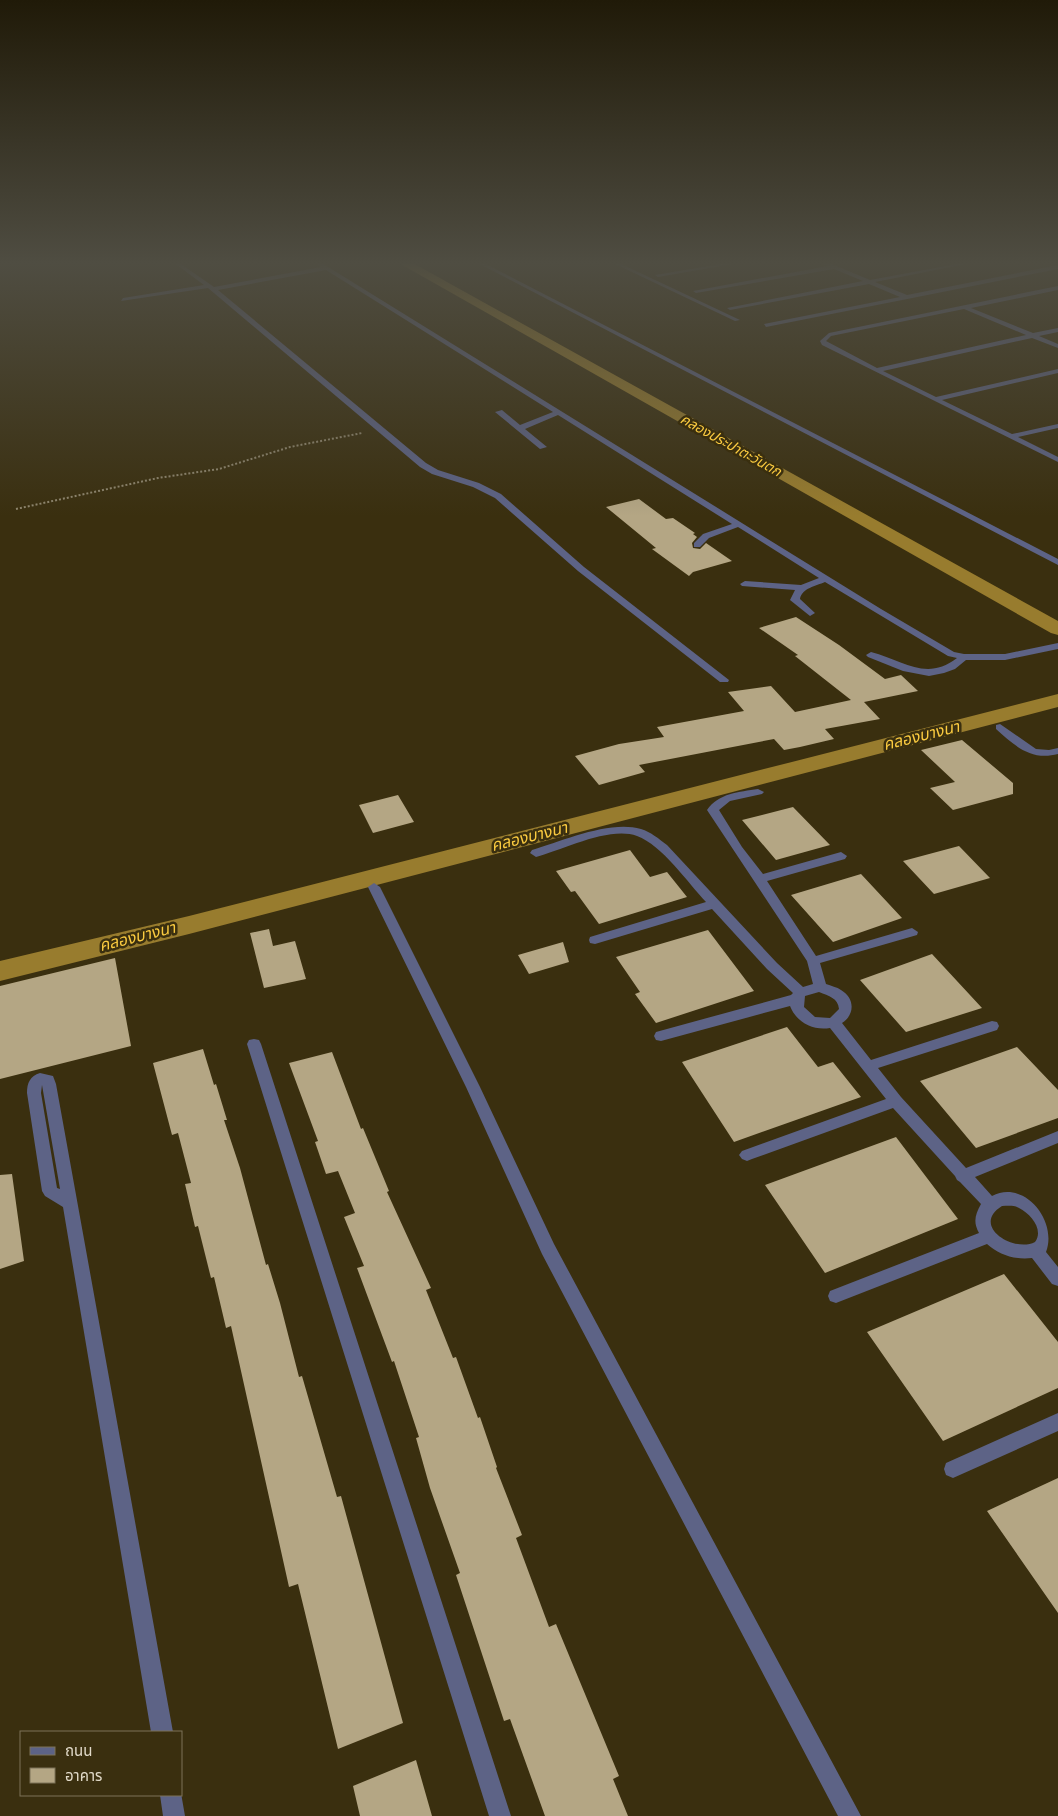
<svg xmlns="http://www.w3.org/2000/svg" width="1058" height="1816" viewBox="0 0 1058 1816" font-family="'DM Sans','Noto Sans Thai',sans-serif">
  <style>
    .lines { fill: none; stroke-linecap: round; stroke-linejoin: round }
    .canal { fill: #987c2e; fill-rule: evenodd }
    .building { fill: #b4a684 }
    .path { stroke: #8f866e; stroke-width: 2; stroke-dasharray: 2 2; stroke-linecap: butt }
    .street { fill: #5d6386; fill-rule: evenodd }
    .labels { text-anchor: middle; stroke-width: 5; stroke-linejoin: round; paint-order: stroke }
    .far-water-label { font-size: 14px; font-style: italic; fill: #fbcb40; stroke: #3a2f0f }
    .water-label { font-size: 16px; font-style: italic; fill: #fbcb40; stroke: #3a2f0f }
  </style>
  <rect width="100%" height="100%" fill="#3a2f0f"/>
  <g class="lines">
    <path class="canal" d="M 397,262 L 411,262 L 1058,621 L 1058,635 L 1051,633 Z
      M 1058,694 L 1058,707 L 189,934 L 0,981 L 0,961 L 189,916 Z"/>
  </g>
  <path class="building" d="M 639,499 L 666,519 L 673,518 L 695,533 L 693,534 L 697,537 L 692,543 L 693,548 L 700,549 L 706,543 L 732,561 L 693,572 L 689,576 L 652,549 L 656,548 L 606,507 Z
    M 796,617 L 839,645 L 885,679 L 901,675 L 918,691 L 864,702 L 880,719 L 825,729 L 834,739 L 800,747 L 784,750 L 774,739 L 639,765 L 645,772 L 599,785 L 575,756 L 619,744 L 664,737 L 657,727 L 744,711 L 728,692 L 771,686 L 795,712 L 851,700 L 795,656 L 798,655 L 759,628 Z
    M 962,740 L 1013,783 L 1013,794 L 953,810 L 930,788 L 955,782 L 921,750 Z
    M 398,795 L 414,822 L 373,833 L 359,805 Z
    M 793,807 L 830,845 L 776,860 L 742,820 Z
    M 959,846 L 990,878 L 934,894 L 903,861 Z
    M 630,850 L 650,877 L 667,872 L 687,897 L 599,924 L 575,891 L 571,892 L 556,871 Z
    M 861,874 L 902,918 L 833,942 L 791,895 Z
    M 269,929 L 273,946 L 295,941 L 306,979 L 264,988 L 250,933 Z
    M 708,930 L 754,991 L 656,1023 L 635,994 L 640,992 L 616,957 Z
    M 563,942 L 569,962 L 529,974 L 518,955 Z
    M 932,954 L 982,1008 L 906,1032 L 860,980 Z
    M 115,958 L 131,1046 L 0,1079 L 0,986 Z
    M 787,1027 L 818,1067 L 833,1062 L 861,1097 L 734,1142 L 682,1062 Z
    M 1017,1047 L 1058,1090 L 1058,1118 L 976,1148 L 920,1081 Z
    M 203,1049 L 214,1085 L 216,1084 L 227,1120 L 224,1120 L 240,1168 L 266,1265 L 268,1264 L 280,1303 L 299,1377 L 302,1376 L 337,1497 L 341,1496 L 403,1723 L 338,1749 L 298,1584 L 289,1587 L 231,1326 L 226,1328 L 214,1277 L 211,1278 L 198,1226 L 195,1227 L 185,1184 L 191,1183 L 178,1133 L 172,1135 L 153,1063 Z
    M 332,1052 L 361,1129 L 363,1128 L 389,1191 L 387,1192 L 431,1288 L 426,1290 L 453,1358 L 456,1357 L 478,1418 L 480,1417 L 497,1467 L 496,1468 L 522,1535 L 516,1538 L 549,1627 L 556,1624 L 619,1776 L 613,1779 L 628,1816 L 545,1816 L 510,1719 L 504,1721 L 456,1575 L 460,1573 L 430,1488 L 416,1438 L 419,1437 L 394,1361 L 392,1362 L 357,1268 L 364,1266 L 344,1217 L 355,1213 L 338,1171 L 326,1174 L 315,1142 L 318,1141 L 289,1063 Z
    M 896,1137 L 958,1219 L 825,1273 L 765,1185 Z
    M 12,1174 L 24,1261 L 0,1269 L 0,1175 Z
    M 1004,1274 L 1058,1342 L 1058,1388 L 943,1441 L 867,1332 Z
    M 1058,1478 L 1058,1613 L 987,1511 Z
    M 416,1760 L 432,1816 L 360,1816 L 353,1786 Z"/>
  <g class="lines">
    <path class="path" d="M 16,509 L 158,478 L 219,469 L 290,447 L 362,433"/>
    <path class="street" d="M 173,262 L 178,262 L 214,287 L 321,267 L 314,262 L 320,262 L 881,609 L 954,652 L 964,654 L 1005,654 L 1058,643 L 1058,649 L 1005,660 L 966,660 L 955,669 L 944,673 L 929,676 L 903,671 L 868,657 L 866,655 L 871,652 C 903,660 926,682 957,658 L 948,656 L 825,582 C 816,586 802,588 800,599 L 815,613 L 810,616 L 790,600 L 795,590 L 742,586 L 740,584 L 745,581 L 801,585 L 819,578 L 738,527 L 709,538 L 700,547 L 694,547 L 694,543 L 703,534 L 732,524 L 558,415 L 525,429 L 547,447 L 540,449 L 495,412 L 502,410 L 520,425 L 553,412 L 326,270 L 218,290 L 426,463 L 438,470 L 479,483 L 501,494 L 584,567 L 729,680 L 728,682 L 720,682 L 578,571 L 495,498 L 473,487 L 432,474 L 420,467 L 208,288 L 121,301 L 123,298 L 204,285 Z
      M 476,262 L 482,262 L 1058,559 L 1058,565 Z
      M 611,262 L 617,262 L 740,320 L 735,321 Z
      M 733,262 L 744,262 L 658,277 L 655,275 Z
      M 827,262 L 870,280 L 967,262 L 976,262 L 875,282 L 907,295 L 1058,265 L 1058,269 L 766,327 L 764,324 L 900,297 L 869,284 L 730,310 L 727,308 L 863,281 L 834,269 L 696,293 L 693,291 L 828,266 L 824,264 Z
      M 1058,286 L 1058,290 L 971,308 L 1033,333 L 1058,328 L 1058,332 L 1039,336 L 1058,344 L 1058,348 L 1032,338 L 883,371 L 936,397 L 1058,369 L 1058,373 L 942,400 L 1012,434 L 1058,424 L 1058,428 L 1018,437 L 1058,457 L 1058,462 L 822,345 L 820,341 L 829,333 ZM 964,309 L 1026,335 L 877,368 L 826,341 L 831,336 Z
      M 1000,724 L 1036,749 L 1049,750 L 1058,748 L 1058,754 C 1031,761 1015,746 996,729 L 996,725 Z
      M 758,789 L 764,792 L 762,794 L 730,801 L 719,810 L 742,847 L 763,874 L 841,852 L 847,856 L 845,859 L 767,881 L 816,956 L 912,928 L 918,932 L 917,935 L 820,963 L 826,984 C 831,986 837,987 841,990 C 855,998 855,1015 842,1023 L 871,1060 L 992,1021 L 997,1022 L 999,1026 L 997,1030 L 878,1068 L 901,1097 L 966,1168 L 1058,1131 L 1058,1143 L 975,1177 L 992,1196 C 1024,1179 1058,1221 1046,1252 L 1058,1267 L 1058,1286 L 1052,1284 L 1032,1258 C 1015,1260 999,1255 987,1244 L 836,1303 L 830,1301 L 828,1296 L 830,1291 L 979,1233 C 973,1222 975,1215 981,1204 L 960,1182 L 957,1180 L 955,1176 L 893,1108 L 752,1159 L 747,1161 L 742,1159 L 739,1155 L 742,1151 L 886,1099 L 830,1028 C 813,1031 796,1022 790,1006 L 661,1041 L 656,1040 L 654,1036 L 656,1032 L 791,995 L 793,993 L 767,969 L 712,909 L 595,944 L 590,943 L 589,940 L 590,937 L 706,902 C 688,883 662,845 637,836 C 609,826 563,850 536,857 L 530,853 L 532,850 C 563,841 609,820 641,829 C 651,832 659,839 667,845 L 777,963 L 803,987 L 813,984 L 807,961 L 707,810 C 719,793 739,792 758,789 ZM 819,992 C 829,996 838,998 839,1009 L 830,1018 L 815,1017 L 804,1007 L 805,996 ZM 1002,1206 C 1008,1206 1014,1205 1019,1208 C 1031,1214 1044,1230 1035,1242 C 1014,1253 970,1226 1002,1206 Z
      M 374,883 L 380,887 L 480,1087 L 554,1244 L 861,1816 L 838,1816 L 542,1254 L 466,1087 L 368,887 Z
      M 254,1039 L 259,1040 L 261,1044 L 511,1816 L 489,1816 L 247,1044 L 249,1040 Z
      M 40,1073 L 53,1076 L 56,1084 L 173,1732 L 151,1732 L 63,1207 L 45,1196 L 42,1191 L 27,1093 C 27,1083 30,1076 40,1073 ZM 42,1085 L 60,1189 L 57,1188 L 41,1093 Z
      M 1058,1413 L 1058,1431 L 953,1478 L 946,1475 L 944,1469 L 946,1463 Z
      M 181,1793 L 185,1816 L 163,1816 L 160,1795 Z"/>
  </g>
  <linearGradient id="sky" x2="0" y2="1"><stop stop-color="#201a08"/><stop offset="0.51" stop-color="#4f4d42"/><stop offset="1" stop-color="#4f4d42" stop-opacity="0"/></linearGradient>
  <rect width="1058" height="516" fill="url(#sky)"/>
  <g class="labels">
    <g class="far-water-label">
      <text transform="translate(731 445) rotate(29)" y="5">คลองประปาตะวันตก</text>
    </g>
    <g class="water-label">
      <text transform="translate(921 735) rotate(-14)" y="6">คลองบางนา</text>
      <text transform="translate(529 836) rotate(-14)" y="6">คลองบางนา</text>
      <text transform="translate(137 936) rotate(-14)" y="6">คลองบางนา</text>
    </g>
  </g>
  <rect x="20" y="1731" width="162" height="65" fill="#3a2f0f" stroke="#7d7359"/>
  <rect x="30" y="1747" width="25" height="8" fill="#5d6386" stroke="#7d7359"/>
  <text x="65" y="1756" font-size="15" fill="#e1dac9">ถนน</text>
  <rect x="30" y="1768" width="25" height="15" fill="#b4a684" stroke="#7d7359"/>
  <text x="65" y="1781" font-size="15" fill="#e1dac9">อาคาร</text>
</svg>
